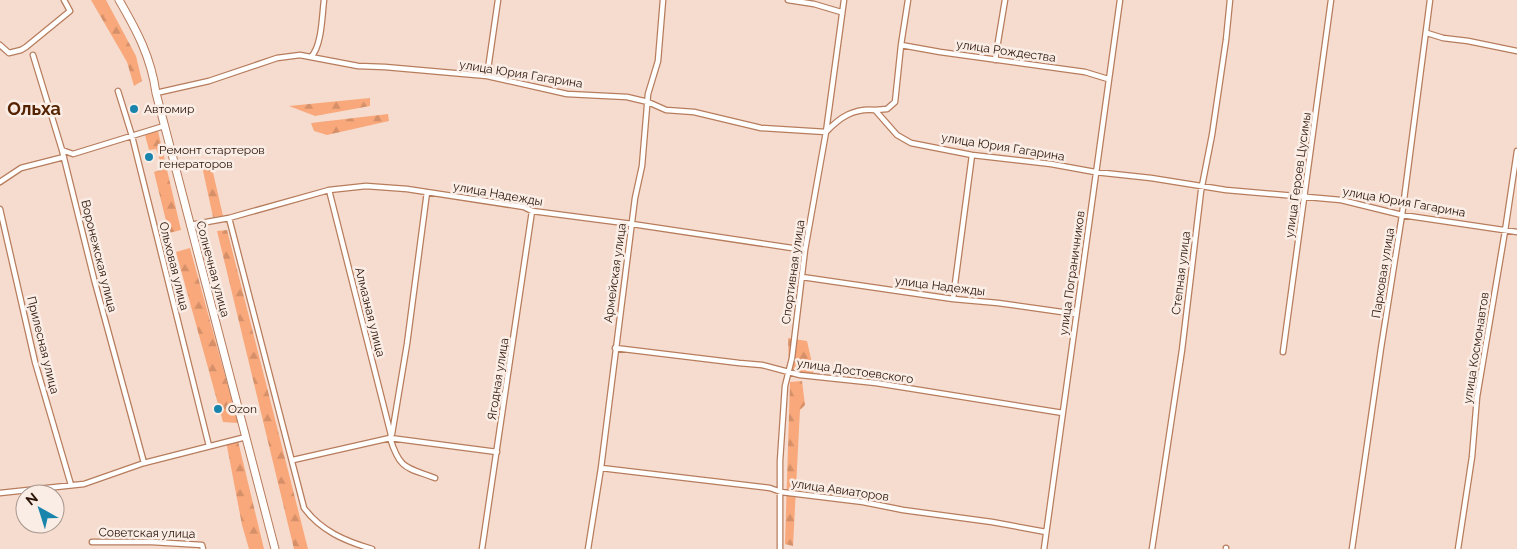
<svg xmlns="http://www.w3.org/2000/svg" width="1517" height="549" viewBox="0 0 1517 549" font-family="Raleway,sans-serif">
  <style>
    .forest { fill: url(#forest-firs) }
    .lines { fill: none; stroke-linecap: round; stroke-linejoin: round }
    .street-casing { stroke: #b77c5c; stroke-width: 7 }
    .secondary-casing { stroke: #b77c5c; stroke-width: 9 }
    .street { stroke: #fff; stroke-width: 4.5 }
    .secondary { stroke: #fff; stroke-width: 7 }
    .poi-dot { fill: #1984ac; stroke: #faede6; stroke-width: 2 }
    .labels { text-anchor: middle; stroke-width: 5; stroke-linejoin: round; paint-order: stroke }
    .street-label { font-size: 12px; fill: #2a1306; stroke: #faede6 }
    .poi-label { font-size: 12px; fill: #2a1306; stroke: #faede6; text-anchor: start }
    .district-label { font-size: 18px; font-weight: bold; fill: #552300; stroke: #faede6 }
  </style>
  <defs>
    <pattern id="forest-firs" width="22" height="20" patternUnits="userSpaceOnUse" patternTransform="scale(1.25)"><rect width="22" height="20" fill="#f8a87b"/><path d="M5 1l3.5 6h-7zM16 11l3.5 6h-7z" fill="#d59069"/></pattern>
  </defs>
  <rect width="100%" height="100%" fill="#f6dccf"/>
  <path class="forest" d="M 91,0 L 106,0 L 136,56 L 142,81 L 134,86 L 127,62 Z
    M 370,98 L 370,106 L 315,116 L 289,106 Z
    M 388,114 L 389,121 L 327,135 L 314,131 L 311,123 Z
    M 158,131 L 181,230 L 169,233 L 154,172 L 163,169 L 156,149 L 149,150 L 145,135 Z
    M 202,166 L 212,168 L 223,216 L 213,217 Z
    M 227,230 L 308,549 L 294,549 L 217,231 Z
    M 190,248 L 238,423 L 223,422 L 176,252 Z
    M 788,338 L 807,341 L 814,372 L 809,377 L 789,369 Z
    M 802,381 L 805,405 L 800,410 L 793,546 L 785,544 L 790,382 Z
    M 226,441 L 238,441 L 264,549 L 249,549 L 242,525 Z"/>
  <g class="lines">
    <g class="street-casing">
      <path id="street" d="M 788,0 L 814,4 L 841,12
        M 1427,33 L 1443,38 L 1468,41 L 1517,51
        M 0,45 L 9,53 L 21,50 L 26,47 L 70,11 L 64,0
        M 901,45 L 940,52 L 1085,72 L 1108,79
        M 33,55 L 62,150 L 94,279 L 144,463
        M 311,57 C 322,46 322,15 324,0
        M 995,60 L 1005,0
        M 487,76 L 498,0
        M 118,91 L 132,136 L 209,446
        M 156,93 L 209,81 L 277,58 L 300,55 L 358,66 L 385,67 L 487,76 L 567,94 L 627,97 L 648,102 L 666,110 L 694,112 L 761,128 L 826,132
        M 875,110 L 887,109 L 895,102 L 901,45 L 908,0
        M 826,132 C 840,117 854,108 875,110 L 897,135 L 911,143 L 972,155 L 1051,164 L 1095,172 L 1151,178 L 1226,190 L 1341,200 L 1402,215 L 1517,232
        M 62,150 L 73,154 L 164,126
        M 0,182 L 21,168 L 64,157
        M 0,209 L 35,362 L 71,485
        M 229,218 L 304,508 C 321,531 345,541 372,549
        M 190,225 L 229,218 L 329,190 L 366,186 L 407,189 L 524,207 L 532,211 L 632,224 L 805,250
        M 802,277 L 953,299 L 998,303 L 1076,314
        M 953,299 L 972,155
        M 615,348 L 739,363 L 762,365 L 800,375 L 876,383 L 1063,413
        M 1283,352 L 1331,0
        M 392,434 L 407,344 L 427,192
        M 293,460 L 390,438 L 391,435 L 329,190
        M 601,468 L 770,488 L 781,492 L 863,502 L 903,510 L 992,522 L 1046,532
        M 435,478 C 406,467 400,470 390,438 L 497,452
        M 0,493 L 84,484 L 144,463 L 246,437
        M 92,542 L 152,542 L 202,545 L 203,549
        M 482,549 L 532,211
        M 588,549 L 601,468 L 635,198 L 642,166 L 648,94 L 658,61 L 663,0
        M 780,549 L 780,461 L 785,386 L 792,358 L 805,250 L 826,132 L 844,0
        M 1044,549 L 1120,0
        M 1152,549 L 1182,350 L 1201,191 L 1212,135 L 1226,40 L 1230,0
        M 1226,549 L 1226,548
        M 1352,549 L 1381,348 L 1402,215 L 1430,0
        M 1458,549 L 1472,457 L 1477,397 L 1505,231 L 1517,151"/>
    </g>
    <g class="secondary-casing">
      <path id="secondary" d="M 119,0 C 137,31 151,57 156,93 L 275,549"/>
    </g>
    <use href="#street" class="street"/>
    <use href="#secondary" class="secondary"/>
  </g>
  <g class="poi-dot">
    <circle cx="134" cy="109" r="5"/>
    <circle cx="149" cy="157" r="5"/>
    <circle cx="218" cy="409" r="5"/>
  </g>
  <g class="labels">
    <g class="street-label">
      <text transform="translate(1006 51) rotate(8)" y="4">улица Рождества</text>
      <text transform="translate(521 74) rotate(9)" y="4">улица Юрия Гагарина</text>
      <text transform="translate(1003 147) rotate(9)" y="4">улица Юрия Гагарина</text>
      <text transform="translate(1298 175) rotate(-82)" y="4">улица Героев Цусимы</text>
      <text transform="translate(498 194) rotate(10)" y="4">улица Надежды</text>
      <text transform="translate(1404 202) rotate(10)" y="4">улица Юрия Гагарина</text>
      <text transform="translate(99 256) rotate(76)" y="4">Воронежская улица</text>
      <text transform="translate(174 266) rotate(76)" y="4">Ольховая улица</text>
      <text transform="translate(213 269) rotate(75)" y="4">Солнечная улица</text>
      <text transform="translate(793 272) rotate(-82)" y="4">Спортивная улица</text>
      <text transform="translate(615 273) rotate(-82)" y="4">Армейская улица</text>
      <text transform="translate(1072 273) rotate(-82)" y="4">улица Пограничников</text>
      <text transform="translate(1181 273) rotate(-83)" y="4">Степная улица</text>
      <text transform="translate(1383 273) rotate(-81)" y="4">Парковая улица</text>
      <text transform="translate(940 286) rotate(7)" y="4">улица Надежды</text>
      <text transform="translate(370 312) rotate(76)" y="4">Алмазная улица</text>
      <text transform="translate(43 345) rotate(76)" y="4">Прилесная улица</text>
      <text transform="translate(1476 348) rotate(-81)" y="4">улица Космонавтов</text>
      <text transform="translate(855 371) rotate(8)" y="4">улица Достоевского</text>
      <text transform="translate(498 379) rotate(-81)" y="4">Ягодная улица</text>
      <text transform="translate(840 490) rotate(8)" y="4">улица Авиаторов</text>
      <text transform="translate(147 533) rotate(1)" y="4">Советская улица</text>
    </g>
    <g class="poi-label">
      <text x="144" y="113">Автомир</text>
      <text x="159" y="154">Ремонт стартеров<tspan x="159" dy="14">генераторов</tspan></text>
      <text x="228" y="413">Ozon</text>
    </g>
    <g class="district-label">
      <text x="34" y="115">Ольха</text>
    </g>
  </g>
  <g transform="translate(40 509) rotate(321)"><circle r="24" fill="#faede6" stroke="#a7968c"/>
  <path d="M0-4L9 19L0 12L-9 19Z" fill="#1984ac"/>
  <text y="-8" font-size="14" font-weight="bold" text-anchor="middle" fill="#2a1306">N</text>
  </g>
</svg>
